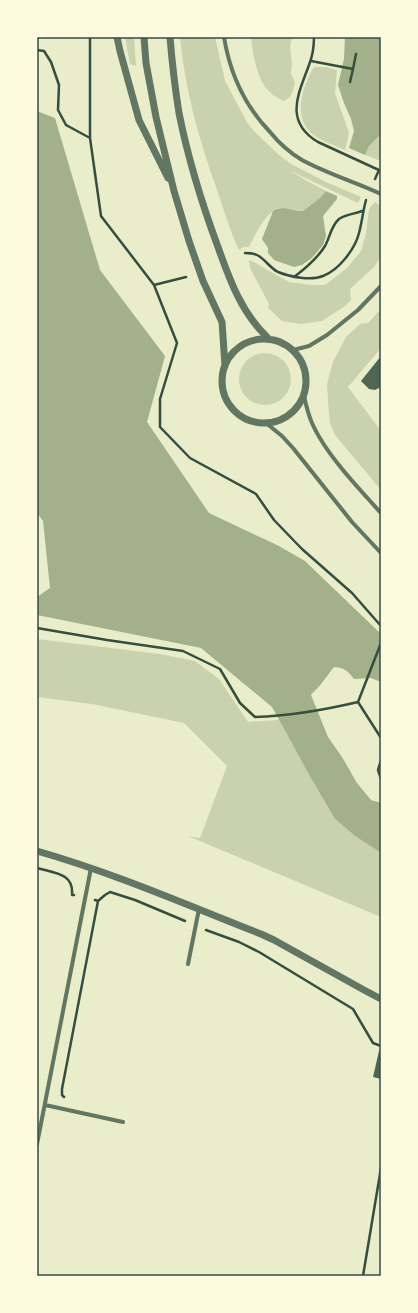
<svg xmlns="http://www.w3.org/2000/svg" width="418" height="1313" viewBox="0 0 418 1313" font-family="'Exo 2',sans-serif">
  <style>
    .green { fill: #cad2ad }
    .water { fill: #a3b18a }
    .building { fill: #4f6655 }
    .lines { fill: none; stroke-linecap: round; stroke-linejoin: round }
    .path { stroke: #344e41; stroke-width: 2.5 }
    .minor { stroke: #617663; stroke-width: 4 }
    .tertiary { stroke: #617663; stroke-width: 7 }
    .neatline { fill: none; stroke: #344e41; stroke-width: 1.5 }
  </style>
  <rect width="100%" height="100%" fill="#e9edc9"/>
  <path class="green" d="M 125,37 L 134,37 L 136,66 L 130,64 Z
    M 180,37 L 215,37 L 225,81 L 248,124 L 253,130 L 279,155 L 291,164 L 326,182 L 361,197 L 358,203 L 291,171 L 307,181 L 326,191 C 320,199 312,206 303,211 C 296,211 288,207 281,208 C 267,209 255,235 249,247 L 243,247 L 239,250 C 230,231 224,210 217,190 C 199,140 185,90 180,37 Z
    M 251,37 L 292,37 L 290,46 L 292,63 L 291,74 L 295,82 L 293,91 L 290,97 L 284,101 C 277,98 271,94 266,88 C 257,77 252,51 251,37 Z
    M 314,67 L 325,67 L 337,70 L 335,93 L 349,133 L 345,150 C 334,145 320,141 311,133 C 296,119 300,97 307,81 C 309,76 311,71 314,67 Z
    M 381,134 L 381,161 L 365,155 L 369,146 Z
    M 375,202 L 381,207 L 381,257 L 374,267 L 350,289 L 351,300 L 345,306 L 322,321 L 301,324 L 282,321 L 268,308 L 269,304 L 250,268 L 249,260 L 256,263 L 269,271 L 289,282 L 311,285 L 325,285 L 347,268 L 361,251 L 366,233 L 369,209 Z
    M 381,309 L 381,348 L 348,387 L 381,431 L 381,490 L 335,435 L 330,423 L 328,401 L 327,384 L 333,362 L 346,337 L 360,324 L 368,323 Z
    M239 379a26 26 0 1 1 52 0a26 26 0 1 1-52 0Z
    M 37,639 L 160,654 L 195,661 L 219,679 L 248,722 L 279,720 L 335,819 L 355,836 L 381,853 L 381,917 L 188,836 L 200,838 L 227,766 L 184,723 L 92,704 L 37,697 Z"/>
  <path class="water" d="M 345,37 L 381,37 L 381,134 L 369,146 L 365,155 L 349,148 L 354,131 L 351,119 L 344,103 L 338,85 L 344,59 Z
    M 37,111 L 55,118 L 100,270 L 165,356 L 147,422 L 209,513 L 279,546 L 305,561 L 381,634 L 381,682 L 371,678 L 354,679 C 349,672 344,667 334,667 C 330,671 328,676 324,680 C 320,686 315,690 311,695 L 328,737 L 342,757 L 357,783 L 371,800 L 381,803 L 381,853 L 355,836 L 335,819 L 311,778 L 272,707 L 201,648 L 37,615 L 37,597 L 50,588 L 43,521 L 37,513 Z
    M 326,191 L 337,196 L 337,199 L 323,216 L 326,236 L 323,245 L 312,258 L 302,265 L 294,267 L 274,260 L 268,253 L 268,248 L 262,239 L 273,211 C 284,204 292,211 303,211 L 320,198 Z"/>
  <path class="building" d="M 381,356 L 381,387 L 375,390 L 369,389 L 361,381 Z
    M 379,1051 L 381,1051 L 381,1079 L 373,1077 Z"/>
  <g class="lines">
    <path class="path" d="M 90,37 L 90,138 L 101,216 L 154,285 L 177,343 L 160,399 L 160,427 L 190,458 L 256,494 L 274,520 L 302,549 L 352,593 L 381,626
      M 314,37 C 314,47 313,55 309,65 C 299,93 283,121 318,142 L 381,171
      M 37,50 L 44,51 L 51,62 L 59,85 L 58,110 L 66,125 L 90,138
      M 311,61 L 353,69 L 350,82
      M 353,69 L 356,54
      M 375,179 L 379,170
      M 245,253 C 248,253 253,253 257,255 C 265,259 270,268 278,272 C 290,277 311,281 323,276 C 339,270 355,249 359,233 C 362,222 363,211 366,200
      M 294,277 C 306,268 317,259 325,246 C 330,237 331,226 339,219 C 346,214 355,214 362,211
      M 154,285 L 186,277
      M 37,628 L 107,640 L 183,651 L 220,669 L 240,703 L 255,717 C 289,716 324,710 358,702 L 381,643
      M 358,702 L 381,738
      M 381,760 L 378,770 L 381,779
      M 37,868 C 54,873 74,873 72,895 L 74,895
      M 95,900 L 98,901 L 105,895 L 110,892 L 135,900 L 185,921
      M 206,930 L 239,942 L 259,952 L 353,1009 L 373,1043 L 381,1046
      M 64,1097 L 62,1095 L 62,1089 L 98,901
      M 363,1276 L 381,1168"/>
    <path class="minor" d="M 224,37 C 230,74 244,105 270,132 C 279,143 290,153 302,160 C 328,174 355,182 381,194
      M 293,350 L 309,346 L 327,335 L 358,310 L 381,286
      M 304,396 C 306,405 308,414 312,423 C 325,453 358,488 381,513
      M 266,423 L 282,436 L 293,448 L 352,522 L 381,553
      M 188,964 L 199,909
      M 45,1105 L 123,1122
      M 37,1144 L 91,868"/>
    <path class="tertiary" d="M 117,37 L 120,51 L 139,120 L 168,178
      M 144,37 L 146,63 L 156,117 L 174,191 L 189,241 L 203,281 L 222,322 L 225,366
      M 170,37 C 172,62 175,88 179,113 C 188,158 202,204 218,247 C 230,281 242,314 269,339
      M222 381a42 42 0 1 1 84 0a42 42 0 1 1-84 0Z
      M 37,851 C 114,873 187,905 261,934 L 274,940 L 364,990 L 381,999"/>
  </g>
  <rect width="418" height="1313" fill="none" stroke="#fefae0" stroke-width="76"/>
  <rect x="38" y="38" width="342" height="1237" class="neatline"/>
</svg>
